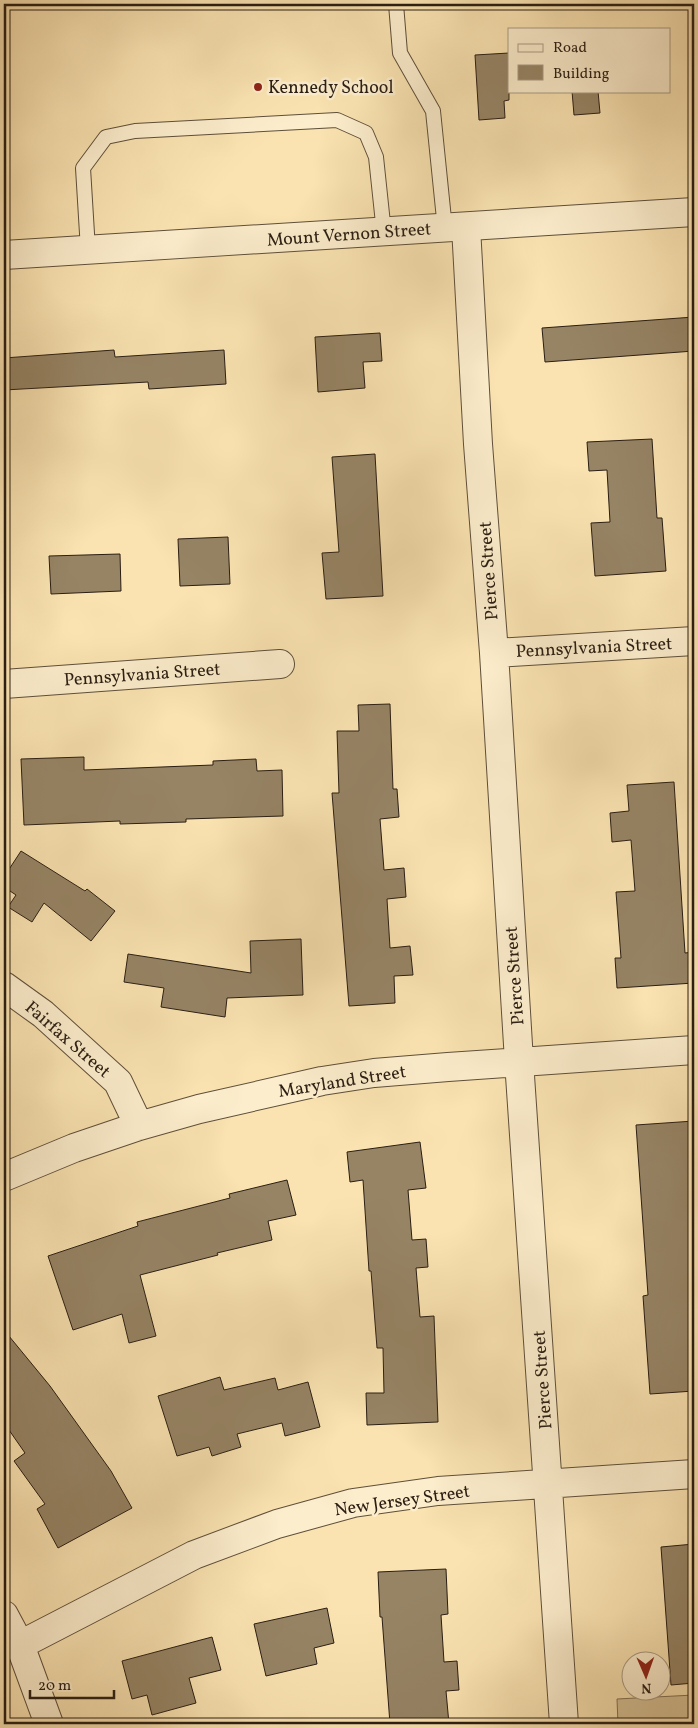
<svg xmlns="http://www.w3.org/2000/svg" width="698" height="1728" viewBox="0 0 698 1728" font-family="Vollkorn,serif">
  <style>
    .green { fill: #d7c296; stroke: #807054 }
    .building { fill: #968465; stroke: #2a1e13 }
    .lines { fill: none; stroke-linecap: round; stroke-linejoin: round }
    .service-casing { stroke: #5e4f3a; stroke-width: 16 }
    .minor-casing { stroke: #5e4f3a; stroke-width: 30 }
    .tertiary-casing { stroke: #5e4f3a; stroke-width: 30 }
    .service { stroke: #fcedcc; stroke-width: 14 }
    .minor { stroke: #fcedcc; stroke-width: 28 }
    .tertiary { stroke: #fcedcc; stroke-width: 28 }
    .poi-dot { fill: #8f2418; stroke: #fcedcc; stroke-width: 2 }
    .labels { text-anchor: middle; stroke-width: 5; stroke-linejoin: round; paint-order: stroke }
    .poi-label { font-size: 18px; fill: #2a1e13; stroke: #fcedcc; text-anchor: start }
    .street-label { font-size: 18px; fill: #2a1e13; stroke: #fcedcc }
  </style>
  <rect width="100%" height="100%" fill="#fae3b1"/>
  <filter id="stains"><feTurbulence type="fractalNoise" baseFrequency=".004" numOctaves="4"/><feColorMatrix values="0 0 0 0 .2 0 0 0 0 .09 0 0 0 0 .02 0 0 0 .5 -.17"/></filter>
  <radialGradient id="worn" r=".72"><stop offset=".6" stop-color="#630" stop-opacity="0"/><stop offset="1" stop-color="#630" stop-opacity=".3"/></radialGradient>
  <path class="green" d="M 694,1695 L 694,1724 L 618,1724 L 617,1699 Z"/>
  <path class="building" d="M 509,53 L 509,100 L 504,101 L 505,118 L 479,120 L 475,55 Z
    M 572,91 L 598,91 L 600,113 L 574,115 Z
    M 694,317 L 694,351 L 545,362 L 542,328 Z
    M 380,333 L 382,361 L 363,362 L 365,388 L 318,392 L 315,337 Z
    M 114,350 L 115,357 L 224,350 L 226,384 L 149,389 L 148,382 L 4,390 L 4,358 Z
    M 652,439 L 657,518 L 662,518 L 666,571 L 595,576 L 591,523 L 610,522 L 607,470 L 589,471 L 587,442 Z
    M 375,454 L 383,596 L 326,599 L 322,553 L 339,552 L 332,457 Z
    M 228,537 L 230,584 L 180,586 L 178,539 Z
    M 120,554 L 121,591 L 51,594 L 49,556 Z
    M 390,704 L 393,789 L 397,789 L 399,817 L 380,819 L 384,870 L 404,868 L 406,897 L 387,899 L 390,948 L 410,946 L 413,975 L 394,976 L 395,1003 L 349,1006 L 332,793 L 339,793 L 337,731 L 359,731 L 358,705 Z
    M 84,757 L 84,770 L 213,765 L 213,761 L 256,759 L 257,771 L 282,770 L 283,816 L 186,819 L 186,822 L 120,824 L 120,821 L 24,825 L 21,759 Z
    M 674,782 L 685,953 L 694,952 L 694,983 L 617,988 L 615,958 L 621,958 L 616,892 L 635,891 L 631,840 L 612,842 L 610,813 L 629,811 L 627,785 Z
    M 21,851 L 85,891 L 87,889 L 115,911 L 91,941 L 44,903 L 32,922 L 8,907 L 16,895 L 4,887 L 4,877 Z
    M 301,939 L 303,995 L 227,998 L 225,1017 L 161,1007 L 164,988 L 124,982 L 128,954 L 251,973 L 250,941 Z
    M 694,1121 L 694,1391 L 650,1394 L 643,1296 L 648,1295 L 636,1125 Z
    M 420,1142 L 426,1188 L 408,1190 L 412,1240 L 426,1239 L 428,1267 L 416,1268 L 420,1317 L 434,1316 L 438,1422 L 367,1425 L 366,1393 L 384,1393 L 383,1348 L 377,1348 L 371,1271 L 369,1271 L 363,1180 L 350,1182 L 347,1152 Z
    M 287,1180 L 296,1215 L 268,1221 L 272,1240 L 217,1253 L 218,1255 L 140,1275 L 156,1336 L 129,1343 L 122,1314 L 73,1330 L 48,1256 L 138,1226 L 137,1222 L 230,1198 L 229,1194 Z
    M 4,1330 L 50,1386 L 111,1471 L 132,1508 L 58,1548 L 37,1509 L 45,1504 L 14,1461 L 25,1453 L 9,1430 L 4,1430 Z
    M 220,1377 L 224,1390 L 275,1378 L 278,1390 L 308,1382 L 320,1427 L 285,1436 L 282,1423 L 237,1434 L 241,1447 L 212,1456 L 209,1447 L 177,1456 L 158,1396 Z
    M 694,1544 L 694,1683 L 671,1685 L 661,1547 Z
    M 446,1569 L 448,1614 L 441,1615 L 444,1662 L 457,1661 L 459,1690 L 446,1691 L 449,1724 L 390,1724 L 382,1617 L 380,1617 L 378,1572 Z
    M 327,1608 L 334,1643 L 314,1648 L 317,1664 L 266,1676 L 254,1624 Z
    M 212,1637 L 221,1670 L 189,1678 L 196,1703 L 152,1715 L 147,1695 L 132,1699 L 122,1661 Z"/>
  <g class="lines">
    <g class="service-casing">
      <path id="service" d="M 396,4 L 400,53 L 433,111 L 445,229
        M 88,250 L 83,168 L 106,137 L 135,131 L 337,120 L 366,133 L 376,157 L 384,233"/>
    </g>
    <g class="minor-casing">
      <path id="minor" d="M 466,227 L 478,444 L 494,653 L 519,1061 L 564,1724
        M 494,653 L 694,641
        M 4,684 L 280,664
        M 4,986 L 43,1014 L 118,1082 L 139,1126
        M 4,1177 L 74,1148 L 139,1126 L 199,1109 L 322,1081 L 374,1073 L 448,1067 L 694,1050
        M 4,1615 L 20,1645 L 49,1724
        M 20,1645 L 194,1555 L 277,1524 L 353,1503 L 438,1491 L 694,1474"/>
    </g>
    <g class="tertiary-casing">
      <path id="tertiary" d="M 4,255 L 694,212"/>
    </g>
    <use href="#service" class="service"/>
    <use href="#minor" class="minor"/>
    <use href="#tertiary" class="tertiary"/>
  </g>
  <circle class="poi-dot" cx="258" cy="87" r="5"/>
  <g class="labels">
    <g class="poi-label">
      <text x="268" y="93">Kennedy School</text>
    </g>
    <g class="street-label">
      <text transform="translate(349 234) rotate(-4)" y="6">Mount Vernon Street</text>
      <text transform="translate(488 571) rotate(-94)" y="6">Pierce Street</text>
      <text transform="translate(594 647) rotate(-3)" y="6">Pennsylvania Street</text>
      <text transform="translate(142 674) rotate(-4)" y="6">Pennsylvania Street</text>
      <text transform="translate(514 976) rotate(-94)" y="6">Pierce Street</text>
      <text transform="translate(68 1039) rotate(41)" y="6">Fairfax Street</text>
      <text transform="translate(342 1081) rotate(-9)" y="6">Maryland Street</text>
      <text transform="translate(542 1380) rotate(-94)" y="6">Pierce Street</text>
      <text transform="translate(402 1500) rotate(-8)" y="6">New Jersey Street</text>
    </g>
  </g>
  <rect width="698" height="1728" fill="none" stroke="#fae3b1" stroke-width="20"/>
  <rect x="5" y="5" width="688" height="1718" fill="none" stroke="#2a1e13" stroke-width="2.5"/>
  <rect x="10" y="10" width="678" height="1708" fill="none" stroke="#2a1e13"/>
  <rect x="508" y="28" width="162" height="65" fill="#fcedcc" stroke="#a89a82"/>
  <rect x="518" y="44" width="25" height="8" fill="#fcedcc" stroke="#a89a82"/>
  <text x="553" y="52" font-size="15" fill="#2a1e13">Road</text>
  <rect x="518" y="65" width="25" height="15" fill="#968465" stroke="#a89a82"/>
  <text x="553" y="78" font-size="15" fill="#2a1e13">Building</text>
  <g transform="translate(646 1676) rotate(178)"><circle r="24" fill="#fcedcc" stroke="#a89a82"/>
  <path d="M0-4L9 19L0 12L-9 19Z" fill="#8f2418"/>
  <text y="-8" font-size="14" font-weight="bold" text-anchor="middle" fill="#2a1e13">N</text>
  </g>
  <path d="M30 1690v8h84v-8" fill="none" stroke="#2a1e13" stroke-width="2.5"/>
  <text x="38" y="1690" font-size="15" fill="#2a1e13" stroke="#fcedcc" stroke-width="4" paint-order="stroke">20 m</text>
  <rect width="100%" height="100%" filter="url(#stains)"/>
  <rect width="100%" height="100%" fill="url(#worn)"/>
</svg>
